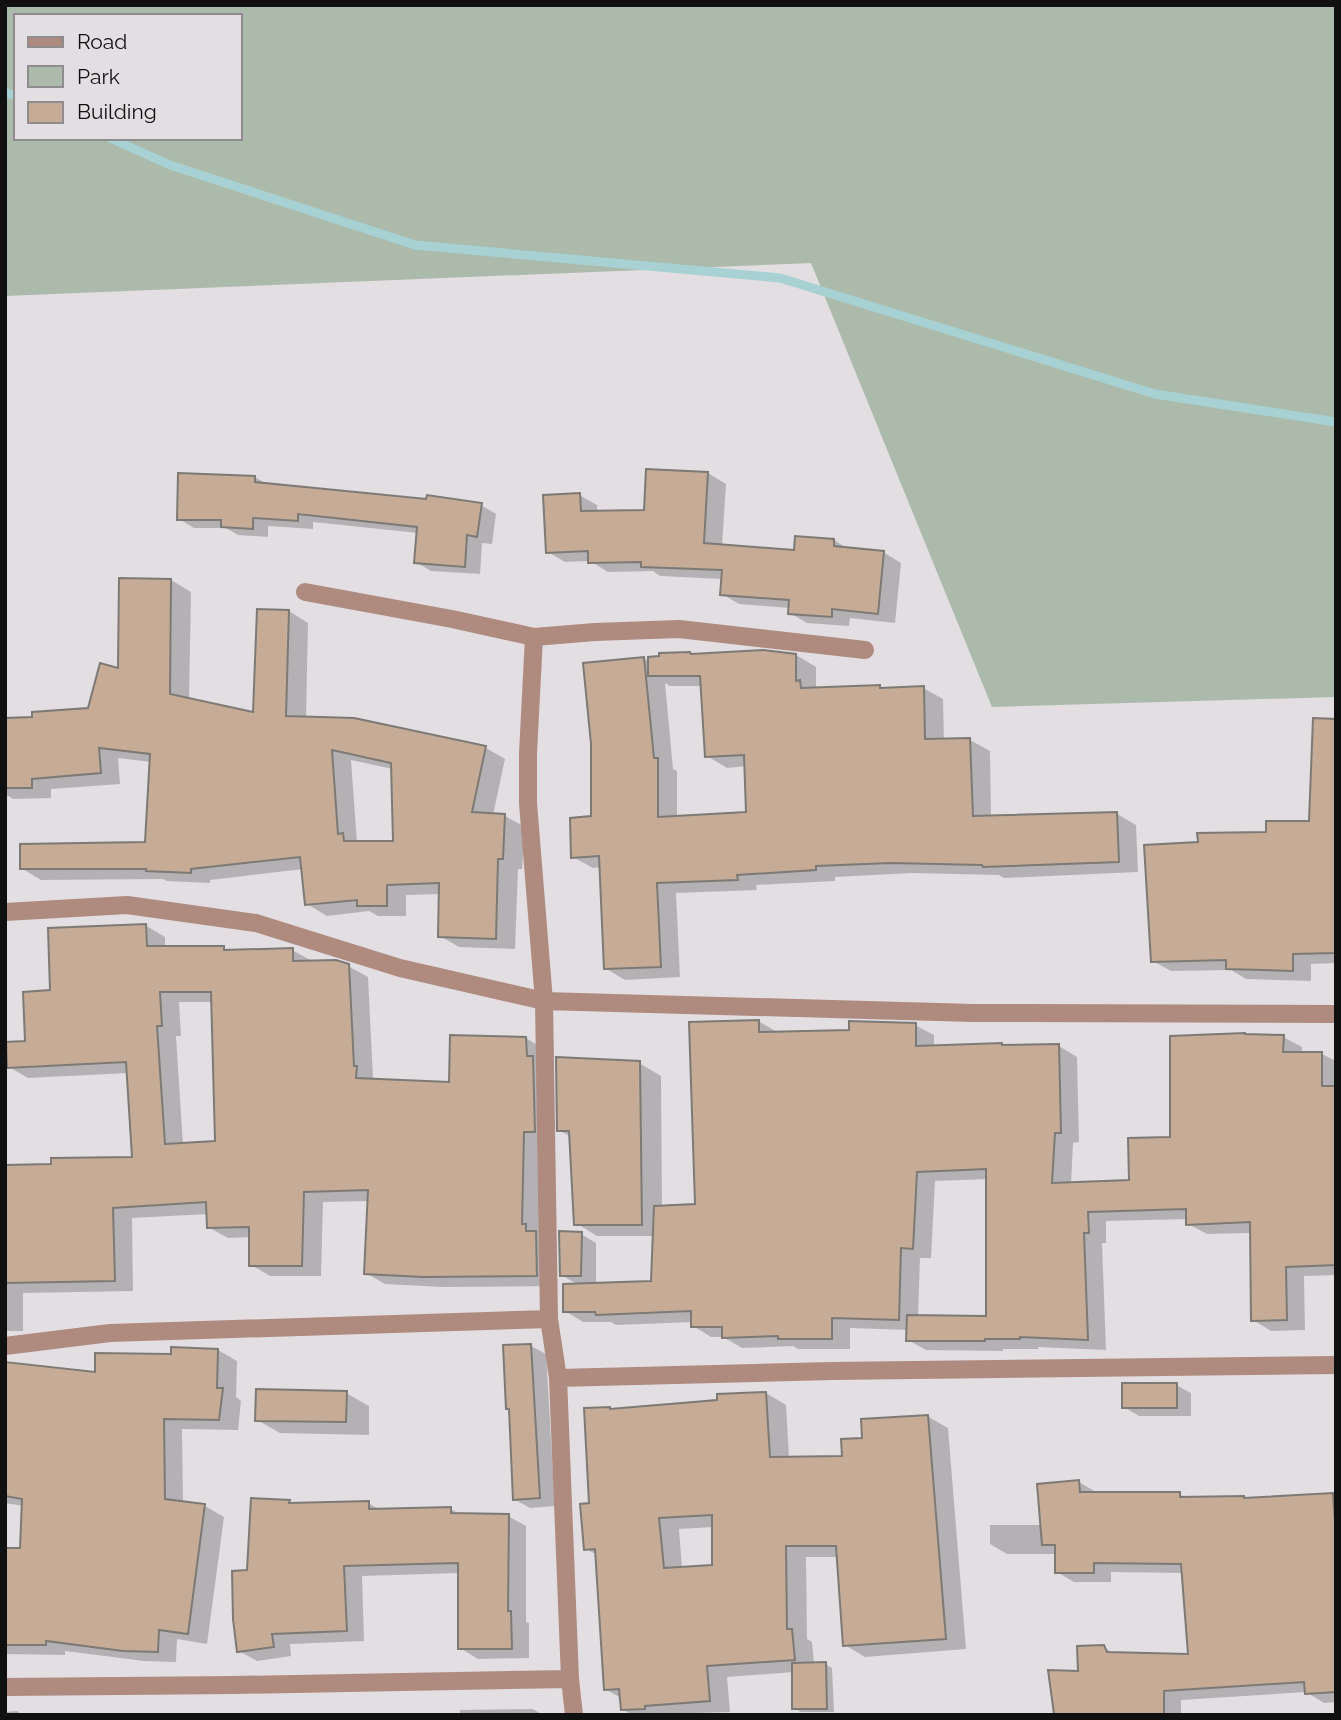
<svg xmlns="http://www.w3.org/2000/svg" width="1341" height="1720" viewBox="0 0 1341 1720" font-family="Raleway,sans-serif">
  <style>
    .green { fill: #abbaab; fill-rule: evenodd }
    .shadow { fill: #0003; fill-rule: evenodd }
    .lines { fill: none; stroke-linecap: round; stroke-linejoin: round }
    .stream { stroke: #a8d1d4; stroke-width: 9 }
    .building { fill: #c6ac96; stroke: #7d7975; stroke-width: 2; fill-rule: evenodd }
    .street { stroke: #ae8a7f; stroke-width: 18 }
  </style>
  <rect width="100%" height="100%" fill="#e2dee2"/>
  <path class="green" d="M 5,5 L 1336,5 L 1336,697 L 992,707 L 811,263 L 5,296 ZM 16,16 L 240,16 L 240,138 L 16,138 Z"/>
  <path class="shadow" d="M 708,473 L 726,484 L 722,546 L 795,551 L 834,540 L 848,549 L 883,552 L 901,563 L 895,623 L 850,618 L 849,626 L 807,623 L 790,613 L 790,608 L 739,604 L 722,594 L 723,579 L 660,576 L 653,571 L 608,572 L 590,561 L 565,562 L 548,552 L 579,495 L 597,505 L 597,513 L 646,512 Z
    M 255,477 L 268,485 L 481,505 L 496,514 L 492,544 L 482,543 L 480,574 L 431,571 L 416,562 L 418,533 L 313,522 L 313,529 L 268,526 L 268,537 L 238,535 L 226,528 L 194,528 L 179,519 Z
    M 171,580 L 191,592 L 189,700 L 255,715 L 289,611 L 308,623 L 306,719 L 486,748 L 505,759 L 493,815 L 505,816 L 525,827 L 522,869 L 518,869 L 515,949 L 459,947 L 440,936 L 441,894 L 406,895 L 406,916 L 378,916 L 369,911 L 327,916 L 307,904 L 303,869 L 210,880 L 210,883 L 167,881 L 163,879 L 41,880 L 21,868 L 146,844 L 152,762 L 118,758 L 120,784 L 51,789 L 51,798 L 13,799 L 5,794 L 5,719 L 34,719 L 89,710 L 120,671 ZM 351,760 L 393,769 L 395,842 L 357,843 Z
    M 796,655 L 816,667 L 816,689 L 880,686 L 885,689 L 923,688 L 943,699 L 944,741 L 970,740 L 990,751 L 991,817 L 1117,814 L 1136,825 L 1138,872 L 1004,878 L 999,875 L 912,873 L 835,877 L 835,881 L 756,885 L 757,890 L 676,893 L 680,977 L 625,980 L 605,968 L 601,867 L 593,868 L 573,857 L 593,818 L 644,659 L 650,662 ZM 665,683 L 670,686 L 702,686 L 707,756 L 727,768 L 747,766 L 748,814 L 677,818 L 677,771 L 673,769 Z
    M 1336,721 L 1336,963 L 1311,964 L 1311,981 L 1246,979 L 1231,970 L 1171,971 L 1153,961 L 1199,843 L 1268,834 L 1310,823 Z
    M 145,925 L 165,937 L 165,948 L 224,948 L 229,951 L 292,950 L 312,961 L 348,966 L 368,977 L 373,1078 L 375,1079 L 451,1084 L 526,1038 L 545,1050 L 556,1286 L 443,1287 L 385,1284 L 366,1273 L 369,1201 L 323,1202 L 321,1276 L 270,1276 L 251,1265 L 251,1237 L 228,1238 L 208,1227 L 208,1214 L 132,1218 L 133,1291 L 23,1293 L 23,1331 L 5,1331 L 5,1225 L 53,1166 L 134,1159 L 128,1073 L 28,1078 L 9,1067 L 27,1043 L 52,991 ZM 179,1002 L 213,1002 L 217,1143 L 183,1145 L 176,1036 L 181,1036 Z
    M 758,1021 L 777,1032 L 851,1032 L 915,1025 L 934,1035 L 934,1047 L 1002,1044 L 1006,1047 L 1059,1046 L 1077,1057 L 1079,1142 L 1073,1143 L 1071,1184 L 1130,1182 L 1172,1139 L 1283,1037 L 1302,1047 L 1302,1054 L 1322,1054 L 1336,1061 L 1336,1275 L 1304,1276 L 1305,1330 L 1271,1331 L 1253,1320 L 1252,1233 L 1207,1234 L 1188,1224 L 1188,1219 L 1106,1221 L 1106,1243 L 1102,1243 L 1106,1350 L 1038,1347 L 1038,1349 L 1003,1349 L 1003,1351 L 926,1350 L 908,1340 L 908,1330 L 850,1328 L 850,1349 L 798,1349 L 793,1346 L 742,1348 L 723,1337 L 711,1337 L 693,1326 L 693,1322 L 616,1325 L 611,1322 L 583,1322 L 565,1311 L 579,1285 L 561,1275 L 581,1234 L 596,1243 L 596,1285 L 653,1282 L 654,1236 L 597,1236 L 576,1223 L 571,1137 L 559,1130 L 639,1063 L 661,1076 L 662,1207 L 697,1206 ZM 988,1179 L 988,1318 L 918,1317 L 920,1258 L 931,1258 L 935,1181 Z
    M 531,1346 L 546,1354 L 555,1506 L 530,1508 L 514,1499 L 511,1410 L 508,1408 Z
    M 218,1350 L 237,1361 L 236,1397 L 241,1401 L 238,1430 L 182,1429 L 183,1503 L 205,1506 L 224,1517 L 207,1644 L 177,1639 L 176,1662 L 144,1661 L 65,1651 L 65,1655 L 5,1654 L 5,1549 L 22,1549 L 24,1506 L 5,1503 L 5,1363 L 97,1374 L 173,1356 Z
    M 1176,1385 L 1191,1393 L 1191,1416 L 1139,1416 L 1124,1407 Z
    M 346,1393 L 369,1406 L 369,1435 L 280,1433 L 257,1420 Z
    M 766,1393 L 786,1405 L 789,1458 L 844,1458 L 864,1440 L 927,1416 L 948,1428 L 966,1649 L 865,1657 L 845,1645 L 839,1557 L 806,1557 L 807,1639 L 812,1642 L 814,1664 L 825,1664 L 832,1668 L 834,1712 L 801,1712 L 794,1708 L 794,1672 L 727,1677 L 730,1712 L 632,1715 L 622,1709 L 621,1698 L 605,1689 L 597,1555 L 586,1549 L 591,1505 L 610,1409 L 613,1410 L 719,1402 ZM 714,1527 L 714,1566 L 682,1568 L 679,1529 Z
    M 1079,1482 L 1096,1492 L 1179,1494 L 1187,1498 L 1243,1497 L 1247,1500 L 1336,1494 L 1336,1702 L 1324,1703 L 1306,1692 L 1181,1700 L 1181,1715 L 1055,1713 L 1080,1673 L 1103,1647 L 1115,1654 L 1190,1656 L 1184,1573 L 1111,1572 L 1111,1582 L 1074,1582 L 1057,1572 L 1057,1554 L 1007,1554 L 990,1544 L 990,1525 L 1043,1525 Z
    M 289,1502 L 293,1505 L 368,1503 L 382,1511 L 451,1509 L 461,1515 L 508,1516 L 526,1526 L 526,1622 L 529,1623 L 529,1658 L 478,1659 L 460,1648 L 460,1573 L 362,1576 L 364,1641 L 290,1644 L 291,1656 L 257,1661 L 239,1651 L 249,1572 Z
    M 533,1709 L 543,1715 L 460,1715 L 460,1710 Z
    M 17,1711 L 23,1715 L 5,1715 L 5,1712 Z"/>
  <g class="lines">
    <path class="stream" d="M 5,92 L 16,96
      M 110,138 L 170,165 L 415,245 L 780,278 L 1155,394 L 1336,422"/>
  </g>
  <path class="building" d="M 646,469 L 708,472 L 704,543 L 794,550 L 795,536 L 834,539 L 834,546 L 884,551 L 878,614 L 832,609 L 832,617 L 788,614 L 789,600 L 720,595 L 722,570 L 641,567 L 641,562 L 588,563 L 588,551 L 546,553 L 543,495 L 580,493 L 581,511 L 644,510 Z
    M 178,473 L 255,476 L 255,482 L 426,499 L 427,495 L 482,503 L 477,537 L 467,535 L 465,567 L 414,563 L 417,527 L 298,514 L 298,521 L 253,518 L 253,529 L 221,527 L 221,520 L 177,520 Z
    M 119,578 L 171,579 L 170,694 L 253,712 L 257,609 L 289,610 L 286,716 L 354,718 L 486,746 L 472,812 L 505,814 L 503,859 L 498,859 L 496,939 L 438,937 L 439,883 L 387,885 L 387,906 L 357,906 L 357,900 L 305,905 L 300,857 L 191,869 L 191,873 L 146,871 L 146,869 L 20,869 L 20,844 L 145,842 L 150,754 L 99,748 L 101,773 L 32,779 L 32,788 L 5,788 L 5,718 L 32,717 L 32,712 L 88,708 L 100,663 L 118,668 ZM 332,750 L 391,763 L 393,841 L 344,841 L 343,833 L 338,834 Z
    M 763,650 L 796,654 L 796,681 L 800,680 L 801,688 L 880,685 L 880,688 L 924,686 L 925,739 L 970,738 L 973,816 L 1117,812 L 1119,862 L 983,867 L 982,865 L 891,863 L 816,866 L 816,870 L 737,875 L 738,880 L 657,883 L 661,967 L 604,969 L 599,856 L 571,858 L 570,818 L 591,816 L 591,744 L 583,663 L 644,657 L 654,758 L 658,758 L 658,817 L 746,812 L 744,755 L 705,757 L 700,676 L 648,676 L 648,657 L 659,656 L 659,653 L 690,652 L 691,654 Z
    M 1313,718 L 1336,719 L 1336,953 L 1293,954 L 1293,971 L 1226,969 L 1226,960 L 1151,962 L 1144,845 L 1198,842 L 1197,833 L 1266,832 L 1266,821 L 1309,821 Z
    M 146,924 L 147,946 L 224,946 L 224,950 L 293,948 L 293,961 L 336,960 L 349,964 L 354,1066 L 357,1066 L 356,1078 L 449,1082 L 450,1035 L 526,1037 L 527,1056 L 533,1056 L 535,1132 L 524,1132 L 522,1224 L 526,1224 L 526,1231 L 536,1231 L 537,1276 L 423,1277 L 364,1274 L 368,1190 L 304,1192 L 302,1266 L 249,1266 L 249,1227 L 207,1228 L 206,1202 L 113,1208 L 115,1281 L 6,1283 L 5,1165 L 51,1164 L 51,1158 L 132,1157 L 126,1062 L 7,1068 L 6,1042 L 25,1041 L 23,992 L 50,990 L 48,928 ZM 160,992 L 211,992 L 215,1141 L 165,1144 L 157,1026 L 162,1026 Z
    M 759,1020 L 759,1032 L 849,1030 L 849,1021 L 916,1023 L 916,1046 L 1002,1043 L 1002,1045 L 1059,1044 L 1061,1133 L 1055,1133 L 1052,1183 L 1129,1180 L 1128,1138 L 1170,1137 L 1170,1036 L 1245,1033 L 1245,1034 L 1284,1035 L 1283,1052 L 1322,1052 L 1322,1086 L 1336,1086 L 1336,1265 L 1286,1267 L 1287,1320 L 1251,1321 L 1250,1222 L 1186,1225 L 1186,1209 L 1088,1212 L 1089,1233 L 1084,1233 L 1088,1340 L 1020,1337 L 1020,1339 L 985,1339 L 985,1341 L 906,1341 L 907,1315 L 986,1316 L 986,1169 L 917,1172 L 913,1249 L 901,1248 L 899,1320 L 832,1318 L 832,1339 L 778,1339 L 778,1336 L 722,1338 L 722,1327 L 691,1327 L 691,1311 L 596,1315 L 595,1312 L 563,1312 L 563,1284 L 651,1281 L 654,1206 L 695,1204 L 689,1022 Z
    M 556,1057 L 640,1061 L 642,1225 L 574,1225 L 569,1131 L 557,1131 Z
    M 559,1231 L 582,1232 L 581,1276 L 560,1276 Z
    M 531,1344 L 540,1498 L 513,1500 L 509,1409 L 506,1409 L 503,1345 Z
    M 171,1347 L 218,1349 L 217,1388 L 223,1388 L 219,1420 L 164,1419 L 165,1499 L 205,1504 L 188,1634 L 159,1630 L 158,1652 L 123,1651 L 46,1641 L 46,1645 L 5,1645 L 5,1548 L 20,1548 L 22,1499 L 5,1496 L 5,1362 L 95,1372 L 95,1353 L 171,1354 Z
    M 1122,1383 L 1177,1383 L 1177,1408 L 1122,1408 Z
    M 256,1389 L 347,1391 L 346,1422 L 255,1421 Z
    M 766,1392 L 770,1457 L 842,1456 L 841,1439 L 862,1438 L 861,1419 L 928,1415 L 946,1639 L 843,1646 L 836,1546 L 786,1546 L 787,1629 L 792,1629 L 795,1660 L 707,1666 L 710,1701 L 645,1706 L 645,1709 L 621,1710 L 619,1689 L 604,1690 L 595,1549 L 584,1550 L 580,1504 L 589,1503 L 584,1408 L 610,1407 L 610,1409 L 717,1400 L 717,1394 ZM 712,1515 L 712,1565 L 664,1568 L 659,1518 Z
    M 1079,1480 L 1080,1492 L 1180,1492 L 1180,1497 L 1244,1496 L 1244,1498 L 1333,1493 L 1336,1535 L 1336,1692 L 1305,1694 L 1304,1682 L 1164,1691 L 1164,1715 L 1054,1714 L 1048,1670 L 1078,1671 L 1077,1646 L 1104,1645 L 1107,1652 L 1188,1654 L 1181,1564 L 1094,1563 L 1094,1573 L 1055,1573 L 1055,1545 L 1042,1545 L 1037,1484 Z
    M 251,1498 L 290,1500 L 289,1503 L 369,1501 L 369,1509 L 451,1507 L 451,1513 L 509,1514 L 508,1611 L 511,1611 L 512,1649 L 458,1649 L 458,1563 L 344,1566 L 347,1631 L 272,1634 L 274,1647 L 237,1652 L 233,1619 L 232,1571 L 247,1570 Z
    M 826,1662 L 827,1709 L 792,1709 L 792,1663 Z"/>
  <g class="lines">
    <path class="street" d="M 305,592 L 452,619 L 534,637 L 595,632 L 679,629 L 865,650
      M 534,637 L 528,753 L 528,803 L 544,1001 L 549,1319 L 558,1378 L 570,1679 L 574,1715
      M 5,912 L 127,905 L 256,923 L 400,968 L 544,1001 L 973,1013 L 1336,1014
      M 5,1346 L 110,1333 L 549,1319
      M 558,1378 L 832,1371 L 1336,1365
      M 5,1687 L 233,1685 L 570,1679"/>
  </g>
  <rect width="1341" height="1720" fill="none" stroke="#111011" stroke-width="14"/>
  <rect x="14" y="14" width="228" height="126" fill="#e2dee2" stroke="#8e8c8e" stroke-width="2"/>
  <rect x="28" y="37" width="35" height="10" fill="#ae8a7f" stroke="#8e8c8e" stroke-width="2"/>
  <text x="77" y="49" font-size="21" fill="#111011">Road</text>
  <rect x="28" y="66" width="35" height="21" fill="#abbaab" stroke="#8e8c8e" stroke-width="2"/>
  <text x="77" y="84" font-size="21" fill="#111011">Park</text>
  <rect x="28" y="102" width="35" height="21" fill="#c6ac96" stroke="#8e8c8e" stroke-width="2"/>
  <text x="77" y="119" font-size="21" fill="#111011">Building</text>
</svg>
